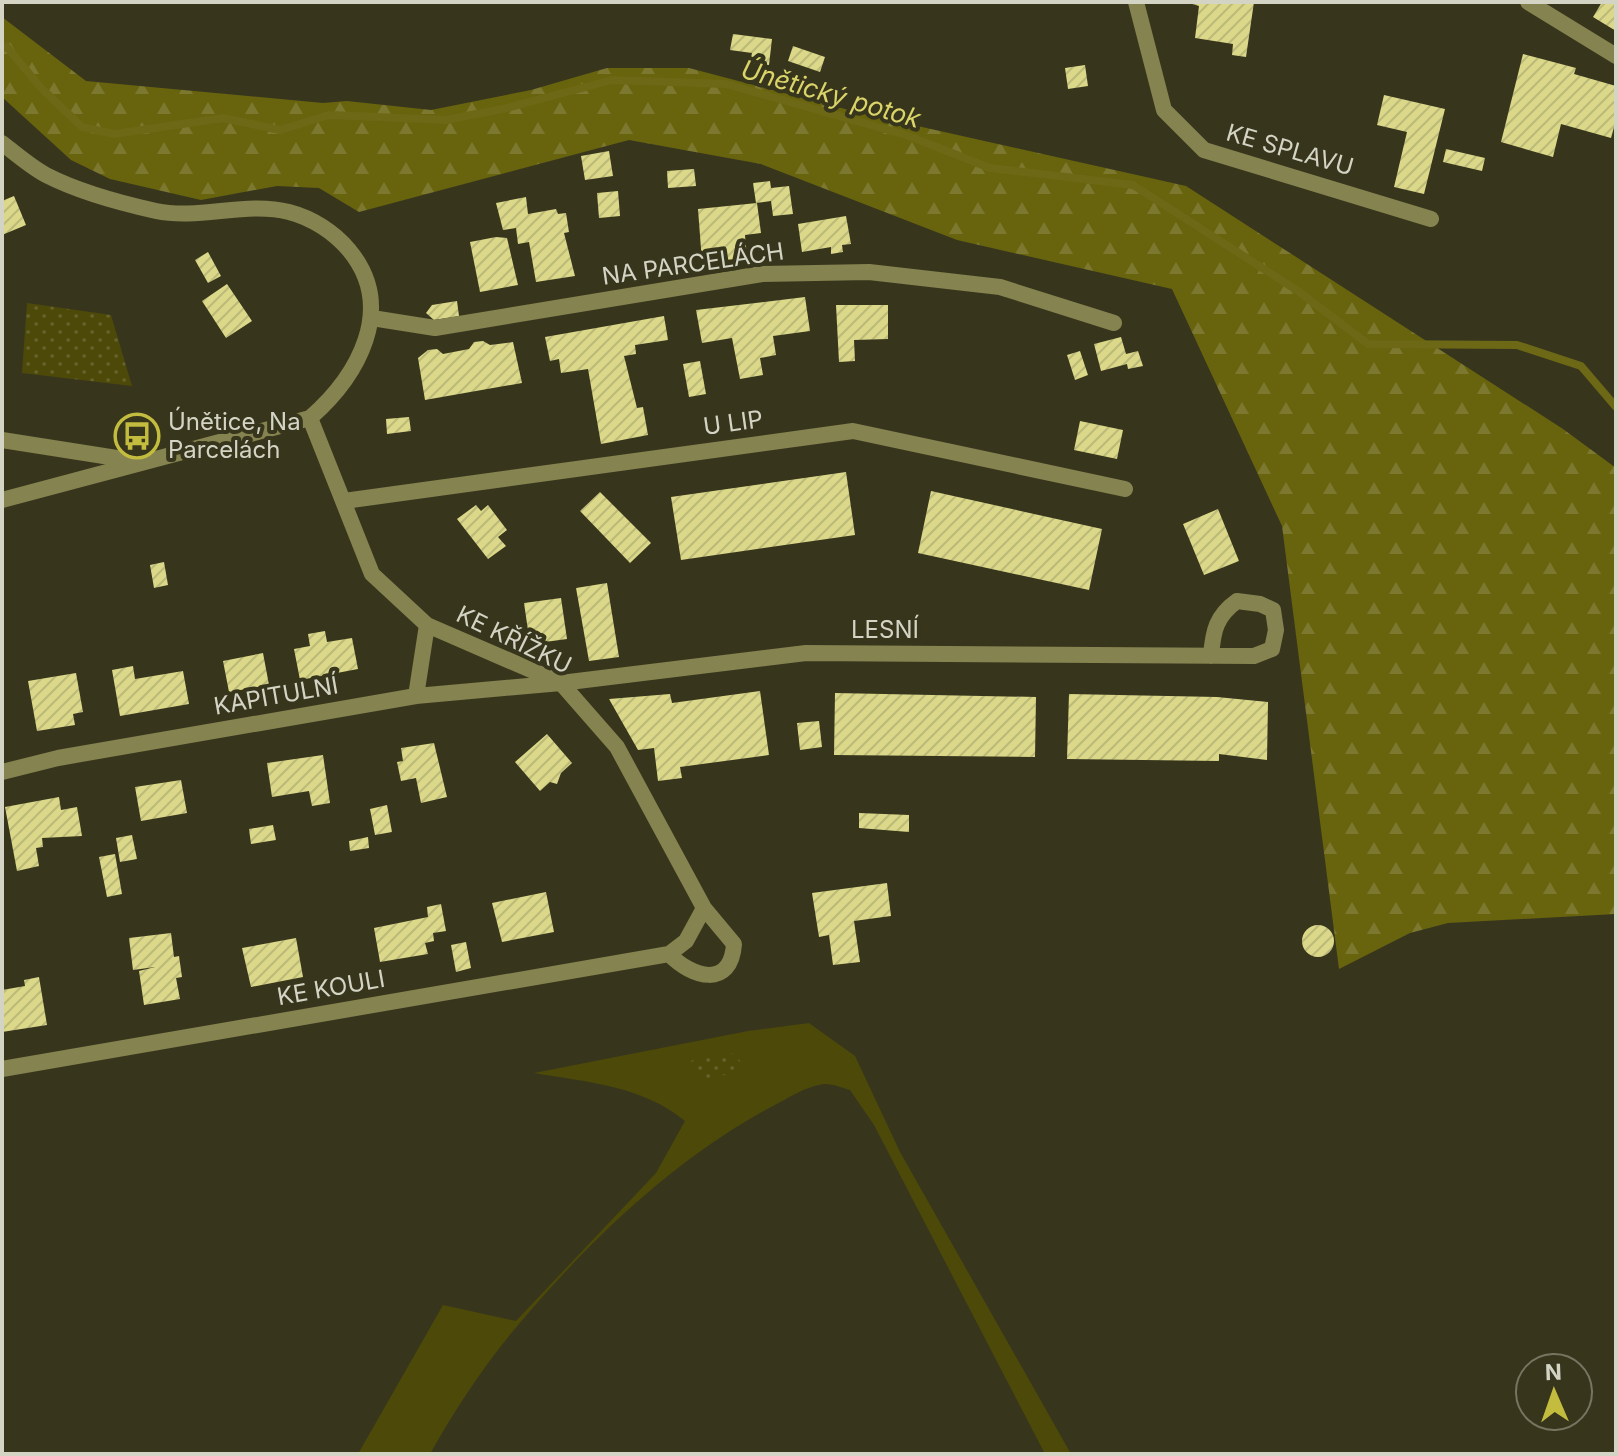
<svg xmlns="http://www.w3.org/2000/svg" width="1618" height="1456" viewBox="0 0 1618 1456" font-family="Inter,sans-serif">
  <style>
    .green { fill: #4d4909 }
    .forest { fill: url(#forest-firs) }
    .park { fill: url(#park-dots) }
    .lines { fill: none; stroke-linecap: round; stroke-linejoin: round }
    .stream { stroke: #6d6815; stroke-width: 8 }
    .building { fill: url(#building-hatch) }
    .minor { stroke: #85834f; stroke-width: 16 }
    .tertiary { stroke: #85834f; stroke-width: 16 }
    .labels { text-anchor: middle; stroke-width: 8; stroke-linejoin: round; paint-order: stroke }
    .street-label { font-size: 24px; fill: #d4d4c5; stroke: #37361d }
    .poi-label { font-size: 24px; fill: #d4d4c5; stroke: #37361d; text-anchor: start }
    .water-label { font-size: 26px; font-style: italic; fill: #dad469; stroke: #37361d }
  </style>
  <defs>
    <pattern id="forest-firs" width="22" height="20" patternUnits="userSpaceOnUse" patternTransform="scale(2)"><rect width="22" height="20" fill="#68630d"/><path d="M5 1l3.5 6h-7zM16 11l3.5 6h-7z" fill="#7d782f"/></pattern>
    <pattern id="park-dots" width="8" height="8" patternUnits="userSpaceOnUse" patternTransform="scale(2)"><rect width="8" height="8" fill="#4d4909"/><path d="M2 2h.1M6 6h.1" fill="none" stroke="#66622b" stroke-width="1.8" stroke-linecap="round"/></pattern>
    <pattern id="building-hatch" width="6" height="6" patternUnits="userSpaceOnUse" patternTransform="scale(2)"><rect width="6" height="6" fill="#dbd889"/><path d="M-1 1l2-2M0 6l6-6M5 7l2-2" fill="none" stroke="#bcba79"/></pattern>
  </defs>
  <rect width="100%" height="100%" fill="#37361d"/>
  <path class="green" d="M 809,1023 L 855,1056 L 900,1152 L 1071,1454 L 1045,1454 L 874,1125 L 850,1090 C 843,1088 833,1084 826,1084 C 807,1085 787,1099 771,1107 C 673,1160 590,1240 519,1324 C 485,1364 456,1408 430,1454 L 358,1454 L 443,1305 L 516,1321 L 656,1173 L 685,1121 C 643,1086 587,1082 534,1073 L 748,1031 Z"/>
  <path class="forest" d="M 2,17 L 86,81 L 323,103 L 347,101 L 431,110 L 531,90 L 607,68 L 689,68 L 864,114 L 1186,186 L 1563,429 L 1616,468 L 1616,914 L 1448,923 L 1410,933 L 1339,969 L 1282,526 L 1172,289 L 957,240 L 761,164 L 629,140 L 359,212 L 319,188 L 277,186 L 201,200 L 110,179 L 71,160 L 2,97 Z"/>
  <path class="park" d="M 27,303 L 111,315 L 132,386 L 22,373 Z
    M 735,1053 L 746,1071 L 698,1080 L 690,1061 Z"/>
  <g class="lines">
    <path class="stream" d="M 2,46 L 7,47 L 41,88 L 82,127 L 114,134 L 223,118 L 280,130 L 329,115 L 446,120 L 507,108 L 612,80 L 726,84 L 906,135 L 990,168 L 1133,185 L 1298,291 L 1368,344 L 1517,345 L 1581,366 L 1616,407"/>
  </g>
  <path class="building" d="M 1186,2 L 1254,2 L 1246,57 L 1232,55 L 1233,44 L 1195,38 L 1199,6 Z
    M 1602,2 L 1616,2 L 1616,31 L 1593,17 Z
    M 733,34 L 772,39 L 769,65 L 750,63 L 752,53 L 730,50 Z
    M 793,46 L 825,57 L 820,72 L 788,61 Z
    M 1523,54 L 1576,68 L 1574,74 L 1616,86 L 1616,120 L 1611,138 L 1561,124 L 1553,157 L 1501,142 Z
    M 1085,65 L 1088,86 L 1068,89 L 1065,68 Z
    M 1384,95 L 1445,109 L 1424,194 L 1394,187 L 1407,132 L 1377,125 Z
    M 1446,149 L 1485,158 L 1482,171 L 1443,162 Z
    M 609,151 L 613,176 L 585,180 L 581,156 Z
    M 694,169 L 696,186 L 668,188 L 667,171 Z
    M 770,181 L 771,188 L 789,186 L 793,214 L 773,216 L 771,201 L 756,203 L 753,183 Z
    M 618,191 L 620,216 L 599,218 L 597,193 Z
    M 14,196 L 26,225 L 2,235 L 2,201 Z
    M 526,197 L 528,214 L 556,209 L 558,214 L 566,213 L 569,232 L 564,233 L 575,276 L 536,282 L 529,242 L 518,244 L 516,228 L 503,230 L 496,203 Z
    M 757,203 L 761,233 L 745,235 L 747,258 L 702,262 L 698,209 Z
    M 846,216 L 851,244 L 842,245 L 843,252 L 831,254 L 831,247 L 802,252 L 798,224 Z
    M 496,237 L 507,238 L 518,285 L 480,292 L 470,242 Z
    M 208,252 L 221,276 L 208,283 L 195,260 Z
    M 227,284 L 252,321 L 226,338 L 202,301 Z
    M 805,297 L 810,331 L 773,336 L 776,355 L 760,358 L 763,375 L 740,379 L 732,338 L 702,343 L 696,310 Z
    M 457,301 L 459,316 L 434,320 L 426,313 L 432,305 Z
    M 836,305 L 888,305 L 888,339 L 854,340 L 855,361 L 839,362 Z
    M 664,316 L 668,340 L 635,345 L 636,354 L 624,356 L 637,408 L 643,407 L 648,435 L 601,444 L 588,369 L 561,373 L 559,359 L 550,361 L 545,337 Z
    M 1121,337 L 1126,354 L 1138,351 L 1143,366 L 1128,369 L 1127,364 L 1101,371 L 1094,344 Z
    M 483,341 L 490,345 L 513,342 L 522,383 L 425,400 L 418,358 L 428,350 L 437,349 L 443,354 L 469,349 L 474,342 Z
    M 1080,351 L 1088,375 L 1075,380 L 1067,355 Z
    M 700,361 L 706,394 L 689,397 L 683,364 Z
    M 409,417 L 411,431 L 387,434 L 386,419 Z
    M 1080,421 L 1123,430 L 1117,459 L 1074,450 Z
    M 846,472 L 855,535 L 681,560 L 671,497 Z
    M 931,491 L 1102,529 L 1089,590 L 918,553 Z
    M 600,492 L 651,543 L 630,563 L 580,511 Z
    M 476,505 L 481,511 L 488,505 L 507,530 L 498,537 L 506,546 L 488,559 L 457,519 Z
    M 1218,509 L 1239,561 L 1204,575 L 1183,524 Z
    M 164,562 L 168,585 L 154,588 L 150,565 Z
    M 607,583 L 619,657 L 589,661 L 576,588 Z
    M 561,598 L 567,639 L 530,644 L 524,603 Z
    M 325,631 L 327,642 L 352,638 L 358,669 L 300,680 L 294,649 L 310,646 L 308,634 Z
    M 263,653 L 269,685 L 229,692 L 223,661 Z
    M 133,666 L 135,679 L 183,671 L 189,704 L 120,716 L 112,670 Z
    M 76,673 L 83,712 L 73,714 L 75,725 L 37,731 L 28,681 Z
    M 760,691 L 769,755 L 680,767 L 682,778 L 658,781 L 654,748 L 638,750 L 609,699 L 670,694 L 672,703 Z
    M 835,693 L 1036,697 L 1035,757 L 834,755 Z
    M 1069,694 L 1217,697 L 1268,702 L 1267,760 L 1219,754 L 1219,761 L 1067,759 Z
    M 819,721 L 822,747 L 800,750 L 797,723 Z
    M 547,734 L 572,763 L 561,773 L 557,784 L 550,782 L 540,791 L 515,762 Z
    M 434,743 L 447,797 L 421,803 L 416,778 L 401,781 L 397,762 L 403,761 L 401,748 Z
    M 323,755 L 330,803 L 312,806 L 309,791 L 272,797 L 267,763 Z
    M 181,780 L 187,813 L 141,821 L 135,787 Z
    M 59,797 L 61,810 L 77,807 L 82,836 L 42,838 L 43,847 L 36,848 L 39,866 L 17,871 L 5,807 Z
    M 387,805 L 392,832 L 375,835 L 370,809 Z
    M 859,813 L 909,815 L 909,832 L 859,828 Z
    M 273,825 L 276,840 L 251,844 L 249,829 Z
    M 132,835 L 137,859 L 120,862 L 116,838 Z
    M 368,837 L 369,848 L 350,851 L 349,841 Z
    M 115,854 L 122,894 L 107,897 L 99,857 Z
    M 887,883 L 891,916 L 854,921 L 860,962 L 833,965 L 829,935 L 819,937 L 812,893 Z
    M 546,892 L 554,932 L 502,942 L 492,903 Z
    M 441,904 L 446,931 L 433,933 L 434,941 L 425,943 L 428,954 L 380,962 L 374,928 L 428,917 L 427,907 Z
    M1302 941a16 16 0 1 1 32 0a16 16 0 1 1-32 0Z
    M 171,933 L 174,957 L 179,956 L 182,977 L 176,978 L 180,999 L 144,1005 L 139,971 L 155,967 L 133,970 L 129,938 Z
    M 296,938 L 303,977 L 251,987 L 242,948 Z
    M 466,942 L 471,968 L 456,972 L 451,945 Z
    M 39,977 L 47,1025 L 2,1032 L 2,990 L 25,986 L 24,980 Z"/>
  <g class="lines">
    <path class="minor" d="M 1136,2 L 1164,110 L 1204,150 L 1431,219
      M 1528,2 L 1616,56
      M 372,318 L 435,328 L 762,274 L 869,272 L 1000,287 L 1114,323
      M 2,440 L 142,462
      M 344,501 L 853,431 L 1125,489
      M 416,696 L 427,625
      M 2,772 L 58,758 L 416,696 L 561,683 L 806,653 L 1254,656 L 1272,649 L 1276,630 L 1273,610 L 1260,604 L 1237,601 C 1216,616 1213,631 1211,656
      M 669,954 L 686,941 L 704,908
      M 2,1069 L 669,954 C 692,978 731,989 734,944 L 704,908 L 617,747 L 561,683 L 427,625 L 372,574 L 310,418"/>
    <path class="tertiary" d="M 2,143 C 16,154 31,167 46,175 C 79,192 120,203 156,211 C 200,220 246,201 289,212 C 312,218 334,232 349,250 C 397,308 358,376 310,418 L 2,500"/>
  </g>
  <defs>
    <g id="bus-ring" transform="scale(2.3)"><circle r="9.5" fill="#37361d" stroke="#c4bc3e" stroke-width="1.5"/><path d="M-5-6H5V4H4V6H2V4H-2V6H-4V4H-5ZM-3.5-4V0h7V-4ZM-3.5 1.2v1.5H-2V1.2ZM2 1.2v1.5H3.5V1.2Z" fill="#c4bc3e"/></g>
  </defs>
  <g fill-rule="evenodd">
    <use href="#bus-ring" x="137" y="436"/>
  </g>
  <g class="labels">
    <g class="street-label">
      <text transform="translate(1290 150) rotate(16)" y="8">KE SPLAVU</text>
      <text transform="translate(693 264) rotate(-8)" y="8">NA PARCELÁCH</text>
      <text transform="translate(733 423) rotate(-8)" y="8">U LIP</text>
      <text x="885" y="638">LESNÍ</text>
      <text transform="translate(514 640) rotate(26)" y="8">KE KŘÍŽKU</text>
      <text transform="translate(276 696) rotate(-10)" y="8">KAPITULNÍ</text>
      <text transform="translate(331 988) rotate(-10)" y="8">KE KOULI</text>
    </g>
    <g class="poi-label">
      <text x="168" y="430">Únětice, Na<tspan x="168" dy="28">Parcelách</tspan></text>
    </g>
    <g class="water-label">
      <text transform="translate(831 94) rotate(16)" y="9">Únětický potok</text>
    </g>
  </g>
  <rect width="1618" height="1456" fill="none" stroke="#d4d4c5" stroke-width="8"/>
  <g transform="translate(1554 1392) rotate(358)"><circle r="38" fill="#37361d" stroke="#767560" stroke-width="2"/>
  <path d="M0-6L14 30L0 20L-14 30Z" fill="#c4bc3e"/>
  <text y="-12" font-size="22" font-weight="bold" text-anchor="middle" fill="#d4d4c5">N</text>
  </g>
</svg>
